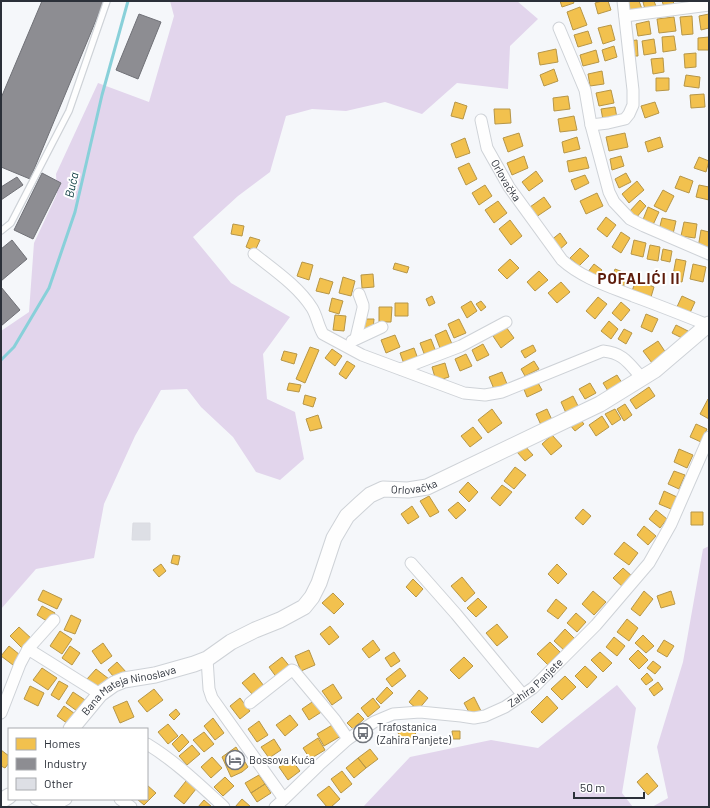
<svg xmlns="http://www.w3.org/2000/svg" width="710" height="808" viewBox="0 0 710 808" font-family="Barlow,sans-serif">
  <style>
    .green { fill: #e2d5ec }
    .homes { fill: #f2c14e; stroke: #b69648 }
    .industry { fill: #8d8d92; stroke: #707177 }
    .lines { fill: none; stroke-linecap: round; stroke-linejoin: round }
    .stream { stroke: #88d0d9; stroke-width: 3 }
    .building { fill: #dddfe5; stroke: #dbdce2 }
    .lane-casing { stroke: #ced2d7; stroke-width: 8 }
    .street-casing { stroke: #ced2d7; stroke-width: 13 }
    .secondary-casing { stroke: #ced2d7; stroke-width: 17 }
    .lane { stroke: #fefefe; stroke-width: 5.5 }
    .street { stroke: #fefefe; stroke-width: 11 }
    .secondary { stroke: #fefefe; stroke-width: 15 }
    .labels { text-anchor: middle; stroke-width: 4; stroke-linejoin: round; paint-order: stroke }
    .street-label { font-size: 11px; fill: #2b3039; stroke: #fff }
    .poi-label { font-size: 11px; fill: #2b3039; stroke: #fff; text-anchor: start }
    .water-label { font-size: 12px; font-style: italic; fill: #003338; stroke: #fff }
    .district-label { font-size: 15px; font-weight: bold; letter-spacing: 1px; fill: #5e1c0b; stroke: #fff }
  </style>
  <rect width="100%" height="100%" fill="#f5f7fa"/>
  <path class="green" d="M 170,1 L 517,1 L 538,19 L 510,46 L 508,89 L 457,83 L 422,114 L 385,102 L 346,111 L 312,109 L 286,116 L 270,172 L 238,196 L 193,237 L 231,283 L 290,317 L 263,354 L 267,399 L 295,412 L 304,459 L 280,480 L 256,472 L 233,437 L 201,407 L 187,389 L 161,390 L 135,436 L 104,504 L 94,558 L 36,569 L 1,609 L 1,331 L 29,312 L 34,243 L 57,194 L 56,174 L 98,83 L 149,102 L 174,16 Z
    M 709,546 L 709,807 L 652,807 L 668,798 L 657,747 L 683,662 L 703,549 Z
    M 617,685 L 636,708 L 622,793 L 633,807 L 363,807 L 410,757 L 491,740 L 538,748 Z"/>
  <path class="homes" d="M 560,1 L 573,1 L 574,3 L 562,7 Z
    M 602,1 L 608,1 L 611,10 L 598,14 L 595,3 Z
    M 626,1 L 639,1 L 642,9 L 630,13 Z
    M 647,1 L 654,1 L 657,9 L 646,13 L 643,2 Z
    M 662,1 L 673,1 L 675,7 L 665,10 Z
    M 580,7 L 587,25 L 573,30 L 567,12 Z
    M 709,14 L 709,28 L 701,30 L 699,16 Z
    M 692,16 L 693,34 L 682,35 L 680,17 Z
    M 674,17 L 676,31 L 659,33 L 657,19 Z
    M 649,21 L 651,34 L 638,36 L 636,24 Z
    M 611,25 L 615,40 L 603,44 L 598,28 Z
    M 588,31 L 592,43 L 578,47 L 574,35 Z
    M 674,36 L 676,50 L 663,52 L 662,37 Z
    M 709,37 L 709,50 L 698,50 L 698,38 Z
    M 654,39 L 656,53 L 644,55 L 642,41 Z
    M 637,40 L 638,56 L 629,56 L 628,41 Z
    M 614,46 L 617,57 L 605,61 L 602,50 Z
    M 556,49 L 558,62 L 540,65 L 538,53 Z
    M 596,50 L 599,62 L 583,66 L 580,55 Z
    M 696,53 L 696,67 L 685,68 L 684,54 Z
    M 663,58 L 664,72 L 653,74 L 651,59 Z
    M 554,69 L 558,81 L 544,86 L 540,75 Z
    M 602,71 L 604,84 L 590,86 L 588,74 Z
    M 686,75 L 700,77 L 699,88 L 684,86 Z
    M 656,78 L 669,78 L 669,90 L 656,91 Z
    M 611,90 L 614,103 L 599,106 L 596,93 Z
    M 704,94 L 705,107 L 691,108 L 690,95 Z
    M 568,96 L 570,109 L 554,111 L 553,98 Z
    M 455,102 L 467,106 L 463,119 L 451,116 Z
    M 655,102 L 659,113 L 645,118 L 641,106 Z
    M 615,107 L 617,118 L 603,120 L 601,109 Z
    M 494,109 L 510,109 L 511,123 L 495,124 Z
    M 574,116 L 577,130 L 560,132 L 558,119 Z
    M 519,133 L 523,146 L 508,152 L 503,138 Z
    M 625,133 L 628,147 L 609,151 L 606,137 Z
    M 577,137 L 580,149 L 564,153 L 562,142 Z
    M 660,137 L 663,147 L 648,152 L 645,142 Z
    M 465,138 L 470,153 L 456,158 L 451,144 Z
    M 524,156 L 528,168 L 512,175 L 507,163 Z
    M 621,156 L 624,166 L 612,170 L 610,159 Z
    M 586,157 L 589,168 L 569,172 L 567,161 Z
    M 699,157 L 709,161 L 706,172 L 694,168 Z
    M 469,163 L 477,179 L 466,185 L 458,168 Z
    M 536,171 L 543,181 L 529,191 L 522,182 Z
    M 626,173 L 631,182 L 619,188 L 615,179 Z
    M 585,175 L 589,183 L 575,190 L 571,180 Z
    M 680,176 L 693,181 L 689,193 L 675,188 Z
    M 637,181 L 644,190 L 629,203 L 622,194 Z
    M 485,185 L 492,196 L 479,205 L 472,193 Z
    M 699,185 L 709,187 L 709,200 L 696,197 Z
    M 663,190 L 674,196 L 666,212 L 654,206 Z
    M 597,193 L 603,206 L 586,214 L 580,201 Z
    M 544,197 L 551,207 L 536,217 L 530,207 Z
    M 640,200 L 646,206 L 636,218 L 629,212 Z
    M 498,201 L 507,213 L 494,223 L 485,210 Z
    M 648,207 L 659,212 L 652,227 L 642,222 Z
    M 606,217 L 616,225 L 607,237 L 597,229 Z
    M 662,218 L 676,221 L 673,234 L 659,230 Z
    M 510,220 L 522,236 L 511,245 L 499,229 Z
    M 684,222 L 697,224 L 695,238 L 681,236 Z
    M 233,224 L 244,226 L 242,236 L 231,234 Z
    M 701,230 L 709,232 L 709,250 L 698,248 Z
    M 621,232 L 630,238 L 621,253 L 612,247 Z
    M 560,233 L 567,243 L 558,251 L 550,241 Z
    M 250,237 L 260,240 L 255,251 L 246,247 Z
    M 634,240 L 646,243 L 643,257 L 631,254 Z
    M 650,245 L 660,247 L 658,261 L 647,259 Z
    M 580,248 L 589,256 L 579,266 L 570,258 Z
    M 663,249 L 672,251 L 670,262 L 661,260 Z
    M 510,259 L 519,268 L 507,279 L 498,270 Z
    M 676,259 L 686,261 L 682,282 L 672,280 Z
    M 302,262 L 313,265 L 309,280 L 297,276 Z
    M 395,263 L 409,267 L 407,273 L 393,269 Z
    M 594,264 L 602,270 L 595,279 L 587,273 Z
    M 693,264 L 706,267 L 703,282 L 690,279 Z
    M 615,269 L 628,274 L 623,288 L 610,283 Z
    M 539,271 L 548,280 L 535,291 L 527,282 Z
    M 373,274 L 374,287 L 362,288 L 361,275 Z
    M 343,277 L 355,281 L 351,296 L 339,293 Z
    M 320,278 L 333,282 L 329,294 L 316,291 Z
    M 636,280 L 654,287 L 651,297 L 632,291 Z
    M 561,282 L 570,292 L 557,303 L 548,293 Z
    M 432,296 L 435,303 L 429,306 L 426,299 Z
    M 682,296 L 695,302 L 689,315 L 676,309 Z
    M 598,297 L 607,304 L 595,319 L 586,311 Z
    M 332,298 L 343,301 L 339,314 L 329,311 Z
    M 471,301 L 477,311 L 467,318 L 461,307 Z
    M 481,301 L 486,307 L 481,311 L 476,304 Z
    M 621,302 L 630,310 L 621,321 L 612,313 Z
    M 395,303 L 408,303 L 408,316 L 395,316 Z
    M 379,307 L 392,307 L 391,322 L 379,322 Z
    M 646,314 L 658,319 L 652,332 L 641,327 Z
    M 335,315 L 346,316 L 344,331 L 333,330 Z
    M 363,319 L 374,319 L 373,329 L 362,330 Z
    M 459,319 L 466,333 L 454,338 L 448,324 Z
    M 609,321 L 618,329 L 611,339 L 601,331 Z
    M 676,325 L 688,331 L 684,339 L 672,333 Z
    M 506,327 L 514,338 L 501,348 L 493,336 Z
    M 624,329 L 632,333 L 626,344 L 618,339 Z
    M 446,330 L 452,344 L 440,348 L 435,335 Z
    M 395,335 L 400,347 L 386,353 L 381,340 Z
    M 431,339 L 436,352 L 425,356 L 420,343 Z
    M 658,341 L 666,353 L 652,363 L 643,351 Z
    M 483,344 L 489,355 L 477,361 L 472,350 Z
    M 533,345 L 536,351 L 525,358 L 521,351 Z
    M 310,347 L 319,350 L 305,383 L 296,379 Z
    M 414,348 L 418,359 L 404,364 L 400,353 Z
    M 332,349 L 342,356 L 335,366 L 325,358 Z
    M 284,351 L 297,354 L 294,364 L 281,360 Z
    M 466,354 L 472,366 L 460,371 L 455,359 Z
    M 347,361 L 355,366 L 346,379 L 339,374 Z
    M 534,361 L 539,369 L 525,376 L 521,369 Z
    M 445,363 L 449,377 L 436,381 L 432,367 Z
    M 502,372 L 507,384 L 494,389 L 489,377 Z
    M 617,375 L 622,383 L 608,391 L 603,383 Z
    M 537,381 L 542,390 L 527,397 L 523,387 Z
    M 289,383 L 301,385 L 299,392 L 287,390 Z
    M 590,383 L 596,393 L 585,399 L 579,389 Z
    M 649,387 L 655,396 L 636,409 L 630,400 Z
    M 305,395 L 316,398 L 313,407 L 303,404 Z
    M 573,396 L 578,406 L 566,413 L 561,402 Z
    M 708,399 L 709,400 L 709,419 L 700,414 Z
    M 625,404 L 632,415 L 624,421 L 617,409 Z
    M 492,409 L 502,423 L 488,433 L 478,420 Z
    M 547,409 L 552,420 L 541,425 L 536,414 Z
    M 615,409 L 621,419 L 612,425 L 605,414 Z
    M 318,415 L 322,428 L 310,431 L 306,419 Z
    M 602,416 L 609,427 L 596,436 L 589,425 Z
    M 579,418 L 584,424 L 575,431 L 570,425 Z
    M 696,424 L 707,429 L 701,442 L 690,437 Z
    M 473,427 L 482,438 L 470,447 L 461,436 Z
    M 552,435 L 562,446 L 551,455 L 542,444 Z
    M 524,445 L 533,455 L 525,461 L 517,452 Z
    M 679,449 L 693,455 L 687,468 L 674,462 Z
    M 515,467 L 526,475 L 514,489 L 504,481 Z
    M 674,471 L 685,475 L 679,489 L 668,484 Z
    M 468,482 L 478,492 L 469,502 L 459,492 Z
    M 502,485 L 512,492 L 500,506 L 491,498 Z
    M 664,491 L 677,497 L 671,509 L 659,504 Z
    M 429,496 L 439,512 L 430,517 L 420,501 Z
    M 458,502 L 466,510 L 456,519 L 448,510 Z
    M 412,506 L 419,517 L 408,524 L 401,514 Z
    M 583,509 L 591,516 L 583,525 L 575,518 Z
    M 656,510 L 667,519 L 660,528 L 649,519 Z
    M 691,512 L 703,512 L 703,525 L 691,525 Z
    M 644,526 L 656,536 L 648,545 L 637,535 Z
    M 624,542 L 638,553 L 629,565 L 614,554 Z
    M 173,555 L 180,556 L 178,565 L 171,563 Z
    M 161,564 L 166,571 L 159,577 L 153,570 Z
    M 557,564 L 567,574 L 558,584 L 548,574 Z
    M 623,568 L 633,577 L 624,588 L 613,578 Z
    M 462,577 L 475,593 L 465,602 L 451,586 Z
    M 413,579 L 423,589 L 416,597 L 406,587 Z
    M 43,590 L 62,599 L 57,609 L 38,600 Z
    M 593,591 L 606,602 L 594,615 L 582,604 Z
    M 644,591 L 653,599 L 640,616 L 631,609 Z
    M 671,591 L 675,604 L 661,608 L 657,596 Z
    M 333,593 L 344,604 L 334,614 L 322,603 Z
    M 478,598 L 487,607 L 476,617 L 467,608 Z
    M 556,599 L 567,608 L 558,619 L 547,611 Z
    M 42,606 L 55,613 L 50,623 L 37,615 Z
    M 576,613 L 586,622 L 577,632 L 567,623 Z
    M 71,615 L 81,620 L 75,634 L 64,630 Z
    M 627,619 L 638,628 L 629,641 L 617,632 Z
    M 497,624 L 508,637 L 497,646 L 486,633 Z
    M 330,626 L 339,637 L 329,645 L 320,634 Z
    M 19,627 L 33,640 L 24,650 L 10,636 Z
    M 565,629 L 576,640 L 565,651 L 554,641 Z
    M 60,631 L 72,639 L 62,654 L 50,646 Z
    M 643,635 L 654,646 L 646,653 L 635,643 Z
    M 614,637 L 625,646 L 617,656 L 606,647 Z
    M 373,640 L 380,650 L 369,658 L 362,649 Z
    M 664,640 L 674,646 L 667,657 L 657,651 Z
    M 550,642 L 560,652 L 548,665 L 537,654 Z
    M 103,643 L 112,656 L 101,664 L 92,651 Z
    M 9,646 L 20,655 L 13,665 L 1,656 Z
    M 70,646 L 80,653 L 72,665 L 62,658 Z
    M 309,650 L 315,665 L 301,671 L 295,656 Z
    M 638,650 L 648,660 L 639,669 L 629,659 Z
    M 394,652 L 400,661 L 391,667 L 385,658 Z
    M 600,652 L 612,663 L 603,672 L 591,660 Z
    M 282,657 L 291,668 L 277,678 L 269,667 Z
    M 464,657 L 473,666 L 459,679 L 450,670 Z
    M 653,661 L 661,667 L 655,674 L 647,668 Z
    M 117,662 L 127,673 L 118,682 L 108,670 Z
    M 585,666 L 597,677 L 587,688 L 575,676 Z
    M 42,668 L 57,678 L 48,690 L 33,680 Z
    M 400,668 L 406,676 L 392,687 L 386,679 Z
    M 96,669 L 109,679 L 100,690 L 87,679 Z
    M 254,673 L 264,686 L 253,695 L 242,683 Z
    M 647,673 L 653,680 L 646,685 L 641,679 Z
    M 565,676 L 576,687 L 562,700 L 551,689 Z
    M 59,681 L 68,686 L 59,700 L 51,695 Z
    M 658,682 L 663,689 L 654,696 L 649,689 Z
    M 333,684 L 342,698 L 332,705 L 322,691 Z
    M 30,686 L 44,693 L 38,706 L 24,699 Z
    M 387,687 L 393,693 L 381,704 L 376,699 Z
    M 154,689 L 163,700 L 147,712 L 138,701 Z
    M 419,690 L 428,698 L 418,710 L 409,702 Z
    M 73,692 L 85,700 L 77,711 L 66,703 Z
    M 547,696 L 558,708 L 542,723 L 531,712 Z
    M 474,697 L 481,711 L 471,716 L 464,703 Z
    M 240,698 L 250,711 L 240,719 L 230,706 Z
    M 373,698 L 380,707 L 368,717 L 361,708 Z
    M 315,700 L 323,711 L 309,720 L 302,709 Z
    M 127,701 L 134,717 L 120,723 L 113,707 Z
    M 64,706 L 78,716 L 71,726 L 57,716 Z
    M 176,709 L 180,714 L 174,720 L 169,715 Z
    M 358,713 L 364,719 L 353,729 L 347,723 Z
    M 290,715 L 298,725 L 285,736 L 276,725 Z
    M 213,718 L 224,733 L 215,740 L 204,726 Z
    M 259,721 L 268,735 L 257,742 L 248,729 Z
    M 168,724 L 178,736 L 168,744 L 158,732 Z
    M 334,724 L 341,736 L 324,746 L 317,734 Z
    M 414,727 L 417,740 L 401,744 L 398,732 Z
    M 452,731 L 460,731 L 460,739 L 453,739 Z
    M 204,732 L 214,744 L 204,752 L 193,740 Z
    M 182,734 L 189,742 L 179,752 L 172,744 Z
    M 318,738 L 325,750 L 310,759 L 303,748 Z
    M 274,739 L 281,750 L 269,758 L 261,747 Z
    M 192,745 L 200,754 L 187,765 L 179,756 Z
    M 236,747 L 248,767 L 242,772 L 231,777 L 222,757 Z
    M 370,749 L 378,759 L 366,768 L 358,758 Z
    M 1,750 L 9,756 L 9,763 L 5,768 L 1,766 Z
    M 212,757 L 222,768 L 211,778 L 201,767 Z
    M 290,758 L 300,771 L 288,780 L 279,767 Z
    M 358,758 L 366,768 L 354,778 L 346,768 Z
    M 342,771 L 352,784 L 341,793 L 331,779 Z
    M 647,773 L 658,786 L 648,795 L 637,782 Z
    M 259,775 L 265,784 L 251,793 L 245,783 Z
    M 225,777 L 234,786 L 223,796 L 214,787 Z
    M 186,781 L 196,789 L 184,804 L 174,796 Z
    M 265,784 L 271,793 L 257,802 L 251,793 Z
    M 147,785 L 156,793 L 144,805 L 137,799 L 147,799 Z
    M 329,786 L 340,799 L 331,807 L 327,807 L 317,795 Z
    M 242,799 L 251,807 L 235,807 Z
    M 204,800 L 212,807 L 198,807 Z"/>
  <path class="industry" d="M 42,1 L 104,1 L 30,179 L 1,167 L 1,98 Z
    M 139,14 L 161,22 L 138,79 L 116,70 Z
    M 42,173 L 61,183 L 33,239 L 14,230 Z
    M 17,177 L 23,185 L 1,200 L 1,187 Z
    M 12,240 L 27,259 L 1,281 L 1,249 Z
    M 1,287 L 20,310 L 1,326 Z"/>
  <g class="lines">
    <path class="stream" d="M 1,360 L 14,347 L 49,288 L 75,212 L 102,95 L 128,1"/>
  </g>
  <path class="building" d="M 133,523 L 150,523 L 150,540 L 132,540 Z"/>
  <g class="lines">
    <g class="lane-casing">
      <path id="lane" d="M 1,231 L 11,223 L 69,111 L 107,1"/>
    </g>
    <g class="street-casing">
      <g id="street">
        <path d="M 625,16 L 709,5"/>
        <path d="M 559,28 L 585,90 L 591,125 L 609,192 L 614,202 L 630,219 L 644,226 L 709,254"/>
        <path id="s1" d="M 481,120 L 487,148 L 509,187 L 562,260 C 582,278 608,286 633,296 C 658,305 683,315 708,325"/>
        <path d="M 591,125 L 608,123 L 625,119 L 629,114 L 633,105 L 633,90 L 623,1"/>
        <path d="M 254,254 C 274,270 298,286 312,308 C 317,316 318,326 323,334 L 362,355 L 464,393 L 485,395 L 502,392 L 603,351 C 624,353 629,364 642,378"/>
        <path d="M 356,338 L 363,308 L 363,305 L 359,294"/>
        <path d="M 352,341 L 382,327"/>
        <path d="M 401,369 L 461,346 L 506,322"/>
        <path d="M 411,563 L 456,614 L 523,695"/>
        <path d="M 28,649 L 54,620"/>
        <path d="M 207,659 L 209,689 L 212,698 L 284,799"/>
        <path d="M 250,703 L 292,670 L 294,671 L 335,720 L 348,739"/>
        <path d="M 1,713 L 20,664 L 28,649 L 100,694"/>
        <path d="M 147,744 C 175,761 200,785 224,807"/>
        <path d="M 36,799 C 48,803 55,806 66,799"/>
        <path d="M 120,799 L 131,807"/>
        <path id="s2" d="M 275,807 L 284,799 L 319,765 L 348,739 L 374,722 L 393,714 L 420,712 L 461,716 L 474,718 L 485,716 L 505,707 L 533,688 L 596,625 L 649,563 L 671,524 L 709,437"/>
      </g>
    </g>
    <g class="secondary-casing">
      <g id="secondary">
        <path id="s3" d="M 71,729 L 100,694 L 114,684 L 124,680 L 155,675 L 194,664 L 207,659 L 231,642 L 255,630 L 280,620 L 304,607 L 312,597 L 319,583 L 334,538 L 347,516 L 361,503 L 370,495 L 383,489 L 408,490 L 427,487 L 600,404 L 655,370 L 709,324"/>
        <path d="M 1,801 L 9,796"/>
      </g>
    </g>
    <use href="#lane" class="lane"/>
    <use href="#street" class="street"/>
    <use href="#secondary" class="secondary"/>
  </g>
  <defs>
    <g id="bus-ring" transform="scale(1)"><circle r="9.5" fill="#fff" stroke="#72767d" stroke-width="1.5"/><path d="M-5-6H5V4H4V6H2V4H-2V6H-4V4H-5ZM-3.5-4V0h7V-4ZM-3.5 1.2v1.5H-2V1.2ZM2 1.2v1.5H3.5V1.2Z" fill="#72767d"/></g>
    <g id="hotel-ring" transform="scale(1)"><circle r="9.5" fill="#fff" stroke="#72767d" stroke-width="1.5"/><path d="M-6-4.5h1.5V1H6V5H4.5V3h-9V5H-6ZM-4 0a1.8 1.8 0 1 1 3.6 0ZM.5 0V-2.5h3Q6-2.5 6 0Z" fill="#72767d"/></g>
  </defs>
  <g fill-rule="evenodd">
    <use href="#bus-ring" x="363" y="733"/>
    <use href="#hotel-ring" x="235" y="760"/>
  </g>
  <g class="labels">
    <g class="street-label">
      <text dy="4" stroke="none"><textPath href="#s1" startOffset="66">Orlovačka</textPath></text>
      <text dy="4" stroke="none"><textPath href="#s3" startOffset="448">Orlovačka</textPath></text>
      <text dy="4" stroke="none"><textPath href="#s2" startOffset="305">Zahira Panjete</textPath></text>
      <text dy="4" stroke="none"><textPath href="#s3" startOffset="73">Bana Mateja Ninoslava</textPath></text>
    </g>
    <g class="poi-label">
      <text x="377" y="731">Trafostanica<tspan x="377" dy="13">(Zahira Panjete)</tspan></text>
      <text x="249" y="764">Bossova Kuća</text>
    </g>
    <g class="water-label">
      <text transform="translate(72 185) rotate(-77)" y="4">Buća</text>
    </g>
    <g class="district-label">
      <text x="639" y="284">POFALIĆI II</text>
    </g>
  </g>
  <rect width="710" height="808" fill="none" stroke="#2b3039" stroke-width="4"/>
  <rect x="8" y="728" width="140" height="72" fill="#ffffff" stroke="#aaacb0"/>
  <rect x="16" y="738" width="20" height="12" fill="#f2c14e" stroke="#aaacb0"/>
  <text x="44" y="748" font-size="12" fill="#2b3039">Homes</text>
  <rect x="16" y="758" width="20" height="12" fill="#8d8d92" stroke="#aaacb0"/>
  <text x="44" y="768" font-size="12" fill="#2b3039">Industry</text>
  <rect x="16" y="778" width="20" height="12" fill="#dddfe5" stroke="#aaacb0"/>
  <text x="44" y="788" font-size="12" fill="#2b3039">Other</text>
  <path d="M574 792v6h70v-6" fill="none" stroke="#2b3039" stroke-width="2"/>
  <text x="580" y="792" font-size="12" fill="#2b3039" stroke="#ffffff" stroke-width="3" paint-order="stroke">50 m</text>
</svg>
